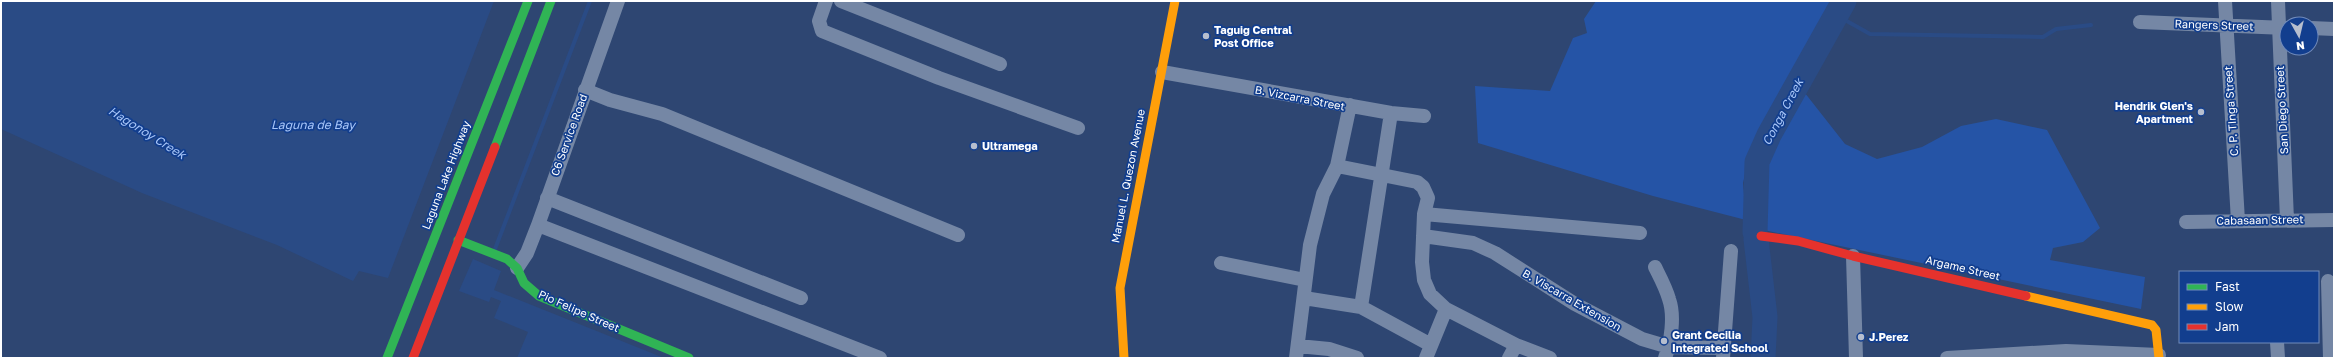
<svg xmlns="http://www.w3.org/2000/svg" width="2335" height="359" viewBox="0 0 2335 359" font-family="'Golos Text',sans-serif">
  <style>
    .green { fill: #2554a6 }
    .water { fill: #2a4b85 }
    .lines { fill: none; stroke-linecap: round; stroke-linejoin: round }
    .stream { stroke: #2a4b85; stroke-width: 4 }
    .river { stroke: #2a4b85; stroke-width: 25 }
    .street { stroke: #7587a5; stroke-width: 14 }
    .fast { stroke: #30b455; stroke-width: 9 }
    .slow { stroke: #ff9f0a; stroke-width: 9 }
    .jam { stroke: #e5322d; stroke-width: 9 }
    .poi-dot { fill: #b6bece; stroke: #123e8e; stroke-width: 1.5 }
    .labels { text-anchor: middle; stroke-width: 3.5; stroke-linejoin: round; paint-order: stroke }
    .street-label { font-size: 11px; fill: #fff; stroke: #123e8e }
    .poi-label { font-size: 11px; font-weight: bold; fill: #fff; stroke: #123e8e; text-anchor: start }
    .water-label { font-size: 12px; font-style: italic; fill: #a8c6f9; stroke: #123e8e }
  </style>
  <rect width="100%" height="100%" fill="#2e4672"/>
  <path class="green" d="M 1596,1 L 1836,1 L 1749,157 L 1743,183 L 1746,220 L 1653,196 L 1478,143 L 1475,86 L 1550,91 L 1573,38 L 1587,33 L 1584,19 Z
    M 1801,88 L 1845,144 L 1877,159 L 1922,147 L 1961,126 L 1996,119 L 2047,130 L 2100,228 L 2083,242 L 2053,248 L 2050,260 L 2145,277 L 2141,309 L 1759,229 L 1760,163 Z"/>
  <path class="water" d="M 1,1 L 494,1 L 388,278 L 359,271 L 353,281 L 277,245 L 142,193 L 1,129 Z
    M 473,259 L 501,271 L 494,290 L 664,358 L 517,358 L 528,332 L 494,318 L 501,301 L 491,297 L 489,302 L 459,291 Z"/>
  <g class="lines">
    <path class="stream" d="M 1836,15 L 1870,34 L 2043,37 L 2056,29 L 2091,25
      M 495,249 L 590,1"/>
    <path class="river" d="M 1755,232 L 1757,162 L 1769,135 L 1844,1
      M 1756,239 L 1765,317 L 1763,358"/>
    <path class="street" d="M 826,1 L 819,21 L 822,31 L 939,78 L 1078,128
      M 841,1 L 1000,64
      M 2225,1 L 2238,221
      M 2278,1 L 2287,220
      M 2140,22 L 2286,28
      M 2311,28 L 2334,29
      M 1162,72 L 1391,113 L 1424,116
      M 585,90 L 610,100 L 662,114 L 958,235
      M 1337,166 L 1417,182 L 1423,187 L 1428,198 L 1424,214 L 1422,262 L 1424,280 L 1430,294 L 1446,309 L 1516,345 L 1550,358
      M 547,198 L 801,298
      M 1424,214 L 1640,233
      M 2186,222 L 2334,220
      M 538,225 L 880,358
      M 1423,236 L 1473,243 L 1495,253 L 1575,304 L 1642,339 L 1669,347 L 1725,348
      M 1853,256 L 1856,358
      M 1221,263 L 1305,280
      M 1655,267 C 1660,277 1666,288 1669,299 C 1675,316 1671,342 1665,358
      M 517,268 L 527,253 L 538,225 L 618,1
      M 2328,281 L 2330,358
      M 1304,298 L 1361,307 L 1431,345
      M 1361,307 L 1391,113
      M 2277,342 L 2278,358
      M 1298,346 L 1329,349 L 1357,358
      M 1296,358 L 1310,245 L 1323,194 L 1337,166 L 1350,105
      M 1426,358 L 1446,309
      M 1509,358 L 1516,345
      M 1723,358 L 1731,251
      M 1947,358 L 2066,351 L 2159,355"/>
    <path class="fast" d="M 495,147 L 551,1
      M 458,240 L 507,259 L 517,268 L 524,283 L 539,296 L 689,358
      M 387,358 L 528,1"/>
    <path class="slow" d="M 2026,296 L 2152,325 L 2156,330 L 2159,358
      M 1124,358 L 1120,288 L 1175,1"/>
    <path class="jam" d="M 1761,236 L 1798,241 L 1853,256 L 2026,296
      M 413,358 L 495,147"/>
  </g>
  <g class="poi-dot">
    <circle cx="1206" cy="36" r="4"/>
    <circle cx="2201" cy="112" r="4"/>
    <circle cx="974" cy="146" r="4"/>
    <circle cx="1861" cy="337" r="4"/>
    <circle cx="1664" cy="341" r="4"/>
  </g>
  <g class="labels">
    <g class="street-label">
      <text transform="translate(2214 25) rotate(2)" y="4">Rangers Street</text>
      <text transform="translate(1300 98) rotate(11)" y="4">B. Vizcarra Street</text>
      <text transform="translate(2282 110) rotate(-93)" y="4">San Diego Street</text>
      <text transform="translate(2231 111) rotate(-94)" y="4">C. P. TInga Street</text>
      <text transform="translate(569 135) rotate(-70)" y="4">C6 Service Road</text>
      <text transform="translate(446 175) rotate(-69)" y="4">Laguna Lake Highway</text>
      <text transform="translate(1128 176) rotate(-79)" y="4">Manuel L. Quezon Avenue</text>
      <text transform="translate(2260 220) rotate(-1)" y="4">Cabasaan Street</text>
      <text transform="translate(1963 268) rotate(13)" y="4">Argame Street</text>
      <text transform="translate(1572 300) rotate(30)" y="4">B. Viscarra Extension</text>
      <text transform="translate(579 311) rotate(24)" y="4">Pio Felipe Street</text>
    </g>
    <g class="poi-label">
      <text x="1214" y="34">Taguig Central<tspan x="1214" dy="13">Post Office</tspan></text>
      <text x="2193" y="110" text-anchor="end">Hendrik Glen's<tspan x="2193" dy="13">Apartment</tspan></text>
      <text x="982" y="150">Ultramega</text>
      <text x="1672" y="339">Grant Cecilia<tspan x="1672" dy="13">Integrated School</tspan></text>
      <text x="1869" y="341">J.Perez</text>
    </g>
    <g class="water-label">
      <text transform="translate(1783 112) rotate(-62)" y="4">Conga Creek</text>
      <text x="313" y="129">Laguna de Bay</text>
      <text transform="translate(147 133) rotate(32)" y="4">Hagonoy Creek</text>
    </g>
  </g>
  <rect width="2335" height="359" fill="none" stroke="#ffffff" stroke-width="4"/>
  <rect x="2179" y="271" width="140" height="72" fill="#123e8e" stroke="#718bbb"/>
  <rect x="2187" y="284" width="20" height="6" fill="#30b455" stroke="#718bbb"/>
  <text x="2215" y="291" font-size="12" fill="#ffffff">Fast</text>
  <rect x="2187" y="304" width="20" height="6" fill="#ff9f0a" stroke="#718bbb"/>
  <text x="2215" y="311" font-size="12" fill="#ffffff">Slow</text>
  <rect x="2187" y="324" width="20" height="6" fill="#e5322d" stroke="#718bbb"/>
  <text x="2215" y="331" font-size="12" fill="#ffffff">Jam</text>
  <g transform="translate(2299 36) rotate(172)"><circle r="19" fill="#123e8e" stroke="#718bbb"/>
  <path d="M0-3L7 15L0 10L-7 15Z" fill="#b6bece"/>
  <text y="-6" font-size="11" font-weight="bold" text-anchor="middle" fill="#ffffff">N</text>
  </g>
</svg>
